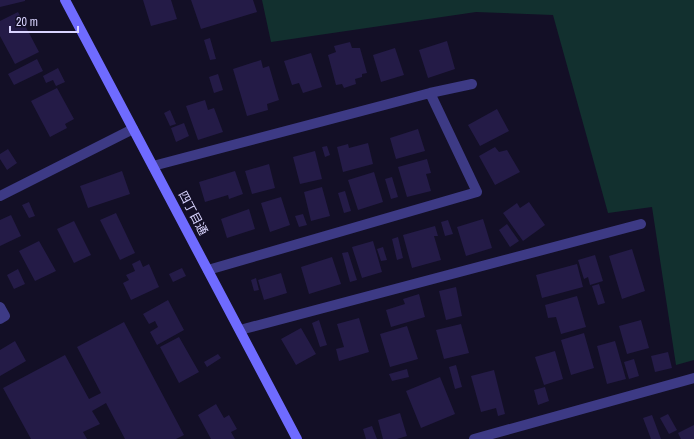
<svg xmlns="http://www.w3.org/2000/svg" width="694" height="439" viewBox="0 0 694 439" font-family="'Archivo Narrow','Noto Sans JP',sans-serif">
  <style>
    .green { fill: #12302f }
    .building { fill: #241b47 }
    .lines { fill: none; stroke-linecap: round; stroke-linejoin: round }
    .street { stroke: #3d3a85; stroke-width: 10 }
    .secondary { stroke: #6f6bff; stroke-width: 10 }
    .labels { text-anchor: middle; stroke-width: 4; stroke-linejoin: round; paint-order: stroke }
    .street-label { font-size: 12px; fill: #d9d4ff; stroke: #130f26 }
  </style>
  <rect width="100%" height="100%" fill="#130f26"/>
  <path class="green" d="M 262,0 L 694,0 L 694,360 L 676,365 L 652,207 L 608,213 L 553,15 L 476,12 L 271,42 Z"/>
  <path class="building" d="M 0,0 L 25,0 L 25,1 L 0,7 Z
    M 143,0 L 171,0 L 177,19 L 151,26 Z
    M 191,0 L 253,0 L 257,12 L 201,29 Z
    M 18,12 L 39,52 L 15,64 L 0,36 L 0,21 Z
    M 210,38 L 216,59 L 210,60 L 204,40 Z
    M 447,41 L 455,69 L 428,78 L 419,50 Z
    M 350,42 L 352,48 L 360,48 L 367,73 L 362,74 L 362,77 L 355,79 L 356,84 L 344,88 L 342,84 L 336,85 L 328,55 L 336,52 L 334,46 Z
    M 395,48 L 404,75 L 381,82 L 373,55 Z
    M 311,53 L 322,87 L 303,93 L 299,83 L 292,85 L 284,61 Z
    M 37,59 L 43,71 L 14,85 L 8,74 Z
    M 261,60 L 263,68 L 269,66 L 279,100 L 267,104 L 268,110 L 247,116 L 233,69 Z
    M 58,68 L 65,82 L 56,86 L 53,80 L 46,83 L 43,76 Z
    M 218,74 L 223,90 L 214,93 L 209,77 Z
    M 57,88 L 74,119 L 65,124 L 67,128 L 50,137 L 31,101 Z
    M 205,100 L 208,110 L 214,108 L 223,132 L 198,140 L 186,106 Z
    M 497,109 L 509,131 L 480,146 L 468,125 Z
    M 170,110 L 176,124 L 170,126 L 164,113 Z
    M 184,123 L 189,136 L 176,142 L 171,128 Z
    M 418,129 L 425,151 L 396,159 L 390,138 Z
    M 368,143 L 373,164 L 343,172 L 337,147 L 348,144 L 349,148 Z
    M 327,146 L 330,155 L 325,157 L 322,147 Z
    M 495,147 L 499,152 L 507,150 L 520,172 L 495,185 L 479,156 Z
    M 8,149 L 17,163 L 7,170 L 0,159 L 0,154 Z
    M 315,151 L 322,179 L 300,184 L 293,157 Z
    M 427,159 L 431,173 L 426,174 L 431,191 L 407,197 L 398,167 Z
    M 269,164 L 275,188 L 252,194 L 245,171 Z
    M 122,171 L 130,194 L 88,208 L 80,186 Z
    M 235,171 L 243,194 L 229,199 L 228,195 L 205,202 L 199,182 Z
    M 374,172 L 383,202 L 358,210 L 348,180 Z
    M 392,177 L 398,197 L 391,199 L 385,179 Z
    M 322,187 L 330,216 L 311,221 L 304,192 Z
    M 345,191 L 351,211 L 344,213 L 338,193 Z
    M 281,197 L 290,225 L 270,232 L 261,203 Z
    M 29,202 L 35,216 L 29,218 L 22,205 Z
    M 529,202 L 545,225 L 523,241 L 503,213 L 517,203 L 520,208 Z
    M 249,209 L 255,229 L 227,238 L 221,219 Z
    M 116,213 L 135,253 L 120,260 L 100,220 Z
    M 303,214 L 307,225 L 299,227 L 295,216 Z
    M 11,215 L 21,236 L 0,246 L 0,220 Z
    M 483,219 L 492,248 L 466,256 L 457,227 Z
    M 448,220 L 453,234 L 445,236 L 441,222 Z
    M 74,221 L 91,255 L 74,263 L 57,229 Z
    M 507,224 L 519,241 L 510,247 L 499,230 Z
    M 435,226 L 438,236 L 434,236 L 441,260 L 412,268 L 403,235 Z
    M 398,237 L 403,258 L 397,260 L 392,239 Z
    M 39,241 L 56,271 L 35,281 L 19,251 Z
    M 373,241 L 382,272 L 362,278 L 352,247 Z
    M 383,247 L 387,260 L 381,261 L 377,249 Z
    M 632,249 L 645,291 L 622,299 L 609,256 Z
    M 348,252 L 357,280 L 350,282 L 342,253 Z
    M 595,255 L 603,281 L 590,285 L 588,277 L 584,279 L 578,260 Z
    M 332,257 L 341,284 L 309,294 L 301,267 Z
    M 140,260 L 143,267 L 149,264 L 159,287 L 131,300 L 123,283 L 129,280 L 126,275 L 135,271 L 132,264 Z
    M 577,264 L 583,287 L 542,298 L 536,275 Z
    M 182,268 L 186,276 L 173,282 L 169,274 Z
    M 18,269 L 25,284 L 14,289 L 7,275 Z
    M 281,273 L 287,293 L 264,300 L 258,280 Z
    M 256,278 L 259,290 L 254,291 L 251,280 Z
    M 599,284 L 605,303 L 598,305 L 592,286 Z
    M 456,287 L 462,316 L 446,320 L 439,291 Z
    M 419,294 L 425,317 L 391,327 L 386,310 L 405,304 L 403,299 Z
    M 577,296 L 586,327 L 561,334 L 556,317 L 548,318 L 545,305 Z
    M 168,300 L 184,330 L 157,345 L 150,332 L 158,327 L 155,321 L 149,324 L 143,314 Z
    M 359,318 L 369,352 L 339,361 L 336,349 L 344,347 L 337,324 Z
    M 319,320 L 327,345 L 320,347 L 312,323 Z
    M 641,320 L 649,348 L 627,354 L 619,326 Z
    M 124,322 L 184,435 L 176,439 L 125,439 L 106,403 L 92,411 L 100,424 L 83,432 L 87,439 L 31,439 L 3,388 L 65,355 L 89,399 L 101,393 L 77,347 Z
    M 461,324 L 469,353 L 444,359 L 436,330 Z
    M 407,326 L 418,359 L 390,367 L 380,334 Z
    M 301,328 L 316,354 L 296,365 L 281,339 Z
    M 584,333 L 594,368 L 571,375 L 561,340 Z
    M 179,337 L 199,372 L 179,383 L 160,347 Z
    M 15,341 L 26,361 L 0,376 L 0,350 Z
    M 615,341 L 626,379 L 607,384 L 597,346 Z
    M 555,351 L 563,379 L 544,385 L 535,357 Z
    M 668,352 L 672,368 L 655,372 L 651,356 Z
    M 218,354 L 221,358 L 207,367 L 204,362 Z
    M 634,359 L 639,376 L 629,379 L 624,362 Z
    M 456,365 L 462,387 L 455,389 L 449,367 Z
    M 407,369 L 409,377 L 392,381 L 389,374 Z
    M 494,370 L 505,414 L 498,416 L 496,408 L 481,412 L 471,376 Z
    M 440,377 L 455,414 L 421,428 L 406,391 Z
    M 545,387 L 549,401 L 538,405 L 534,390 Z
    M 216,404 L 224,418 L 229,415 L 237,429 L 231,432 L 235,439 L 211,439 L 198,415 Z
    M 400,413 L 407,436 L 397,439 L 383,439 L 378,420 Z
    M 668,414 L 677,430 L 669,434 L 660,418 Z
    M 652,415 L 661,439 L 651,439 L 643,418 Z
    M 694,425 L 694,439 L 681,439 L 678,433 Z
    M 372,426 L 377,439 L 366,439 L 363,429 Z"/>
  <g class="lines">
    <path class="street" d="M 153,166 L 430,93 L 472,84
      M 0,196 L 133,129
      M 208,270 L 477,192 L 430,93
      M 0,307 L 5,316 L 0,319
      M 240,330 L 641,224
      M 474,439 L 694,378"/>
    <path class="secondary" d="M 65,0 L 297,439"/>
  </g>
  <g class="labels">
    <g class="street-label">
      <text transform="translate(193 213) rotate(62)" y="4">四丁目通</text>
    </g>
  </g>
  <path d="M10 26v6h68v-6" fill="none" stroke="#d9d4ff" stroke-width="2"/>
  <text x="16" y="26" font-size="12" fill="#d9d4ff" stroke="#130f26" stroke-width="3" paint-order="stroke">20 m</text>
</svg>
